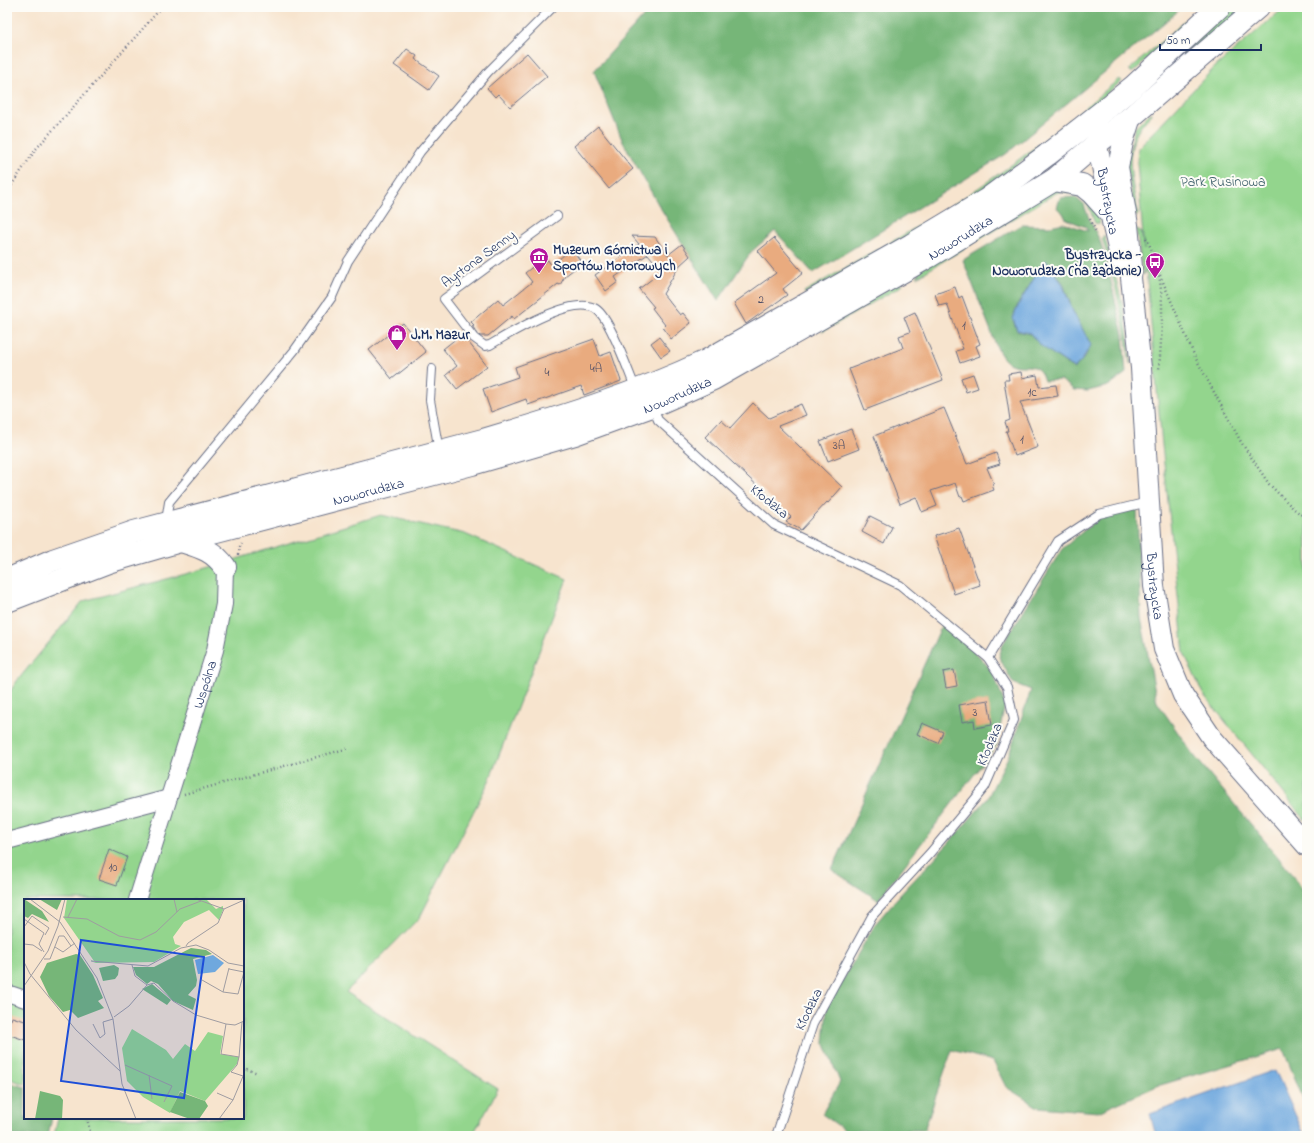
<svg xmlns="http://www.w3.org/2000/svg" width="1314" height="1143" viewBox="0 0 1314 1143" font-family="'Indie Flower',sans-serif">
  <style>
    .green { fill: #93d58d; stroke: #578276 }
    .forest { fill: #76b678; stroke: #48726b; fill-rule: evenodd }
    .water { fill: #6fa8de; stroke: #456c9e }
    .building { fill: #e9ab7f }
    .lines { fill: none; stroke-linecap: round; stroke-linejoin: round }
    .service-casing { stroke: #686e85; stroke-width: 10 }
    .minor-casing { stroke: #686e85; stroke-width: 18 }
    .tertiary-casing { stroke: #686e85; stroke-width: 22 }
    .secondary-casing { stroke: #686e85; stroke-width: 24 }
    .path { stroke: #686e85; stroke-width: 2.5; stroke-dasharray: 1 3; stroke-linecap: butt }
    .service { stroke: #fff; stroke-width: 8 }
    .minor { stroke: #fff; stroke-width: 16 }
    .tertiary { stroke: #fff; stroke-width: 20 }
    .secondary { stroke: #fff; stroke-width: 22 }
    .labels { text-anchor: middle; stroke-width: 4; stroke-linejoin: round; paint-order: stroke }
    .number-label { font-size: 12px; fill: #4e4e66 }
    .park-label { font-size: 14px; fill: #3f616c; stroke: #fdfcf7 }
    .street-label { font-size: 14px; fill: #1b2f5e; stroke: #fdfcf7 }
    .poi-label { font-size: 14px; font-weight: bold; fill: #1b2f5e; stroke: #fdfcf7; text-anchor: start }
    .inset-road { fill: none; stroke: #9f9ca1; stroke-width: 1 }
    .view { fill: #1d4ed8; fill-opacity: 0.15; stroke: #1d4ed8; stroke-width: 2 }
    .inset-edge { fill: none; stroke: #1b2f5e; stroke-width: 2 }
  </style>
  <rect width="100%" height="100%" fill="#fdfcf7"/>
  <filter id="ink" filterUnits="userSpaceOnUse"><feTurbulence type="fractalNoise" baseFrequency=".025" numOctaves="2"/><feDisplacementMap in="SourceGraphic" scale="8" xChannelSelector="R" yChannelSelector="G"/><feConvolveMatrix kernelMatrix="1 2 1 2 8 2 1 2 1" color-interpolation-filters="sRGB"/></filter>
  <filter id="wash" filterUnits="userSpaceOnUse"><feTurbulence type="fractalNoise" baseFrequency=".012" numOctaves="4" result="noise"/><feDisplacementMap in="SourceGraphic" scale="16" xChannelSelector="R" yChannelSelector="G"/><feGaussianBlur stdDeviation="0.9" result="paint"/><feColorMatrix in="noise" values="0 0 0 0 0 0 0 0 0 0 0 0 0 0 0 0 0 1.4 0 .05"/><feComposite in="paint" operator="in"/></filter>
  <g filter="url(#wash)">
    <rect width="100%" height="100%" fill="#f7e4ce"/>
    <path class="green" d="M 1201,7 L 1206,7 L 1133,72 L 1130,72 L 1129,70 Z
      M 1229,7 L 1245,7 L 1149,92 L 1145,89 Z
      M 1285,7 L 1307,7 L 1307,822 L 1203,694 L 1184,653 L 1162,445 L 1146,269 L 1143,275 L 1136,229 L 1139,230 L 1141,232 L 1144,250 L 1137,162 L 1138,148 L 1214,68 Z
      M 1119,79 L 1122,81 L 1117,85 L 1083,114 L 986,188 L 948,213 L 805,294 L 804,292 C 865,256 929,223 987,182 C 1033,151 1076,115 1119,79 Z
      M 1151,112 L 1151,115 C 1119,145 1132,177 1138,214 L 1136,217 L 1126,164 L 1135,128 Z
      M 1075,188 L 1096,212 L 1100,224 L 1095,223 C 1088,206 1088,198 1069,193 C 1064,192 1061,191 1056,193 L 917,277 L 920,270 L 1052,189 Z
      M 1104,235 C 1116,278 1128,319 1131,363 L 1130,364 C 1124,321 1114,279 1102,238 Z
      M 898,283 L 903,285 L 822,332 L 825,326 Z
      M 381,515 L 465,534 L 567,579 L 489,781 L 420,917 L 346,992 L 498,1089 L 472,1136 L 54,1136 L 58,1118 L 243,1118 L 243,900 L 25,900 L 25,1084 L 7,1078 L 7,696 L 17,681 L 83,601 L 197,571 Z"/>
    <path class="forest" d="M 652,7 L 1177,7 L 1177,12 L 1006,154 L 813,273 L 775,231 L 751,252 L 718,301 L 658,204 L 623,142 L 594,71 Z
      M 1075,197 L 1084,205 L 1089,218 L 1100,241 L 1107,264 L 1123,335 L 1126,373 L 1108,386 L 1088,391 L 1074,390 L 1061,380 L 1044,381 C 1037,355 1019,374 1005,360 C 997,352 993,336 989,326 C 980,304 972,282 963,260 L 1021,225 L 1050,226 L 1064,223 L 1088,231 L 1086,227 L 1066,219 L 1063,213 L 1057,208 L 1060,198 ZM 1046,260 L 1063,283 L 1073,311 L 1091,345 L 1085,357 L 1074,369 L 1040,345 L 1030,334 L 1017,331 L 1012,318 L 1019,302 Z
      M 1137,509 L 1141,618 L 1157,702 L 1192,753 L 1283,863 L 1307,895 L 1307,1108 L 1283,1049 L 1157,1086 L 1098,1112 L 1038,1107 L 1006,1087 L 993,1061 L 952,1050 L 924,1130 L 846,1131 L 822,1114 L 840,1082 L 824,1042 L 827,1007 L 876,923 L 899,896 L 948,844 L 987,799 L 1008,757 L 1031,690 L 1013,683 L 999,657 L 1003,644 L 1062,549 L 1100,517 Z
      M 945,618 L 993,672 L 1005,705 L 996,746 L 878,900 L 832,870 Z
      M 7,1082 L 25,1087 L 25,1118 L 52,1118 L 48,1136 L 7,1136 Z"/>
    <path class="water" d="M 1045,260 L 1062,283 L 1073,312 L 1091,345 L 1081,361 L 1074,368 L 1040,345 L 1030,333 L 1017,330 L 1013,318 L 1020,302 Z
      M 1275,1070 L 1305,1136 L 1156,1136 L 1150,1114 Z"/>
    <g id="blocks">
      <path class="building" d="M 407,49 L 417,56 L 415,59 L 439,76 L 429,90 L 394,65 Z
        M 527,53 L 547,76 L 510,107 L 498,94 L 495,97 L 487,88 Z
        M 598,126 L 633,169 L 609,189 L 574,146 Z
        M 632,236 L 655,237 L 668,255 L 682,244 L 690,256 L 679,266 L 663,294 L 680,315 L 683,313 L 691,323 L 671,339 L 663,327 L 665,325 L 652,308 L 654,307 L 639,289 L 662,271 L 648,254 L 615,277 L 618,282 L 606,291 L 595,275 L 639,244 Z
        M 774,238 L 803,273 L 783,289 L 787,295 L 746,324 L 734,303 L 776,273 L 758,251 Z
        M 572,249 L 582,263 L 565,276 L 560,285 L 558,284 L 514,319 L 512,316 L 488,336 L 480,336 L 478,334 L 472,326 L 474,325 L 471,322 L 498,299 L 503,305 L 532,282 L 525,273 L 541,260 L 544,263 L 548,260 L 551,265 Z
        M 955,287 L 959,298 L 962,296 L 980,344 L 976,346 L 980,356 L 960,363 L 956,351 L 963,349 L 947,304 L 939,306 L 935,294 Z
        M 915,312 L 943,380 L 865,410 L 849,369 L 903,348 L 899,336 L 910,332 L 904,317 Z
        M 403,323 L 426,352 L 392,379 L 369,350 Z
        M 463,333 L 464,334 L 462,334 L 487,366 L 457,389 L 446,375 L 457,366 L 443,349 Z
        M 659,337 L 670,351 L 661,357 L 651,343 Z
        M 594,339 L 600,356 L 611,352 L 621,381 L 584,395 L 581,386 L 528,405 L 526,399 L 491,412 L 483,389 L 518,377 L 515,367 Z
        M 1021,372 L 1022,378 L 1037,375 L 1039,387 L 1056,385 L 1058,396 L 1020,402 L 1038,447 L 1015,456 L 1006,431 L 1008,431 L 1005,422 L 1010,420 L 1004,380 L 1009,380 L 1008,374 Z
        M 973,374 L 978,388 L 966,392 L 961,378 Z
        M 753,403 L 769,418 L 801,404 L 806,415 L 778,426 L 842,487 L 828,503 L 827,502 L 801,530 L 786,522 L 791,517 L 705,437 L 721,420 L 730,428 Z
        M 944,408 L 967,464 L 996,453 L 1000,464 L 987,468 L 994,484 L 992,485 L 994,490 L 964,501 L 962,496 L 960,497 L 955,483 L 931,491 L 937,506 L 922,512 L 916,497 L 900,504 L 874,436 Z
        M 851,429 L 859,449 L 828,461 L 820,441 Z
        M 870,516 L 892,527 L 884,544 L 862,532 Z
        M 959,528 L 980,585 L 954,594 L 934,536 Z
        M 954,670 L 957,686 L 946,688 L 943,672 Z
        M 988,700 L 992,725 L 975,728 L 974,720 L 962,722 L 959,705 Z
        M 922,723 L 943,732 L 938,743 L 917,734 Z
        M 109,849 L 127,857 L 117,885 L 99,879 Z
        M 12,1017 L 25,1021 L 25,1040 L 7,1034 L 7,1019 L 11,1020 Z"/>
    </g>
  </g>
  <g filter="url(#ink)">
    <use href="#blocks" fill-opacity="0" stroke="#686e85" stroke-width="1"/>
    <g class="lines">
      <g class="service-casing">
        <path id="service" d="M 557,216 L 444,299 L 474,338 L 485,346 L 490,345 C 510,333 574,294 596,309 C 610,318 629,373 636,390
          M 432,369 L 430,400 L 439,451
          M 652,406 L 658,420 L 774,525 L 900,585 L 988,658 L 1007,687 L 1014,720 L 985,787 L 930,853 L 872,916 L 813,1024 L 776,1136
          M 166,521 L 169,502 L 294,351 L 332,297 L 348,261 L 420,152 L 488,72 L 553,7
          M 988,658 L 1058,541 L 1099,514 L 1140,504 L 1149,503"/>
      </g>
      <g class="minor-casing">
        <g id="minor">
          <path d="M 7,841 L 169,798"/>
          <path id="s1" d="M 137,900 L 215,650 L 224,604 L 225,567"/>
          <path d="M 7,993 L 25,999"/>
        </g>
      </g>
      <g class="tertiary-casing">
        <g id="tertiary">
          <path id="s2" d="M 1131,117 L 1123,142 L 1118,167 L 1128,225 L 1132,267 L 1131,278 L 1141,368 L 1154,586 L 1164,649 L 1183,695 L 1212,738 L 1307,846"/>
          <path id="s3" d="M 1100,131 L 1096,144 L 1102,166 L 1113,227 L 1121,261"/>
        </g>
      </g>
      <g class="secondary-casing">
        <g id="secondary">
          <path d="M 1054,180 L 1082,185 L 1092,193 L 1110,213"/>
          <path d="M 181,541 C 200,547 213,550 225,567"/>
          <path d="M 7,580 L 53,560 L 134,532 L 483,440 C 559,418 634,395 706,361 L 911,245 L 986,200 L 1047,155 L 1107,108 L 1134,86 L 1219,7"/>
          <path id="s4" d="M 7,601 L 108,562 L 201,535 L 472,464 L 575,434 L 652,406 L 713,379 L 928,257 L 1054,180 L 1096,144 L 1131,117 L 1258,7"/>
        </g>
      </g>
      <path class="path" d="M 7,192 L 36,149 L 162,7
        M 1090,219 L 1096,232 L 1097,231
        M 1146,238 C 1168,279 1162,325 1159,370
        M 1160,275 L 1195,357 L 1241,442 L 1269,484 L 1294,509 L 1307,519
        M 238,555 L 239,547 L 241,543
        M 184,794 L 349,748
        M 243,1068 L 258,1073
        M 87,1118 L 91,1136"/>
      <use href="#service" class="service"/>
      <use href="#minor" class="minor"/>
      <use href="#tertiary" class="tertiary"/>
      <use href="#secondary" class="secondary"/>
    </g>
  </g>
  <defs>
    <g id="museum-pin" transform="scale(1)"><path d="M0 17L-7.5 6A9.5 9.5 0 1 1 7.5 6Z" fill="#b5179e" stroke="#fdfcf7"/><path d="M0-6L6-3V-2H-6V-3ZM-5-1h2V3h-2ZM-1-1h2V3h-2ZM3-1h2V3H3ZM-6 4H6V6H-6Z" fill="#fff"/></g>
    <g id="bus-pin" transform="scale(1)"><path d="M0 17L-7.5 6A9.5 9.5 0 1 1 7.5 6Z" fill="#b5179e" stroke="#fdfcf7"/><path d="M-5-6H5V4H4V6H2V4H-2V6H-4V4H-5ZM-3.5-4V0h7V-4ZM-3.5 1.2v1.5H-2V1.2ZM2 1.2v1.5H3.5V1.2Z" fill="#fff"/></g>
    <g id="shop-pin" transform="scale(1)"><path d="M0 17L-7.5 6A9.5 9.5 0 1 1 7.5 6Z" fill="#b5179e" stroke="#fdfcf7"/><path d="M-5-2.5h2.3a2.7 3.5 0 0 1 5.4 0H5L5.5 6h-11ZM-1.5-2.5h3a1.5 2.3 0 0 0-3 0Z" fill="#fff"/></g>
  </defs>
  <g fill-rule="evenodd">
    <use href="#museum-pin" x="539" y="257"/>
    <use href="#bus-pin" x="1155" y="262"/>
    <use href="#shop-pin" x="397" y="334"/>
  </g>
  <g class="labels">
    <g class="number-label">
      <text x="761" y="303">2</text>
      <text x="964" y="329">1</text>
      <text x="596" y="372">4A</text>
      <text x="547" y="376">4</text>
      <text x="1032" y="396">1c</text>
      <text x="1022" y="443">1</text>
      <text x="839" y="449">3A</text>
      <text x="975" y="716">3</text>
      <text x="113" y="871">10</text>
    </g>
    <g class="park-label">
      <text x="1223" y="186">Park Rusinowa</text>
    </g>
    <g class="street-label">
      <text dy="5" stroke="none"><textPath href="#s3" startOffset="72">Bystrzycka</textPath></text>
      <text dy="5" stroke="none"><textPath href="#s4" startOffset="1026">Noworudzka</textPath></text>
      <text transform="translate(478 258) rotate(-36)" y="5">Ayrtona Senny</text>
      <text dy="5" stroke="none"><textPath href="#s4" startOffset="702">Noworudzka</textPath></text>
      <text dy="5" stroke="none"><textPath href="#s4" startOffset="378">Noworudzka</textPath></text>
      <text transform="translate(770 501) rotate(39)" y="5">Kłodzka</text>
      <text dy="5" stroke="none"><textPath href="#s2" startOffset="473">Bystrzycka</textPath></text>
      <text dy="5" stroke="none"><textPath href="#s1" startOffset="226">Wspólna</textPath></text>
      <text transform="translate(989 744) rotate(-67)" y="5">Kłodzka</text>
      <text transform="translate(808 1009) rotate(-64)" y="5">Kłodzka</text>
    </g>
    <g class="poi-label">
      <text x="553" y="254">Muzeum Górnictwa i<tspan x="553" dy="16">Sportów Motorowych</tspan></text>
      <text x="1141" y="259" text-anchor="end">Bystrzycka -<tspan x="1141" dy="16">Noworudzka (na żądanie)</tspan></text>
      <text x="411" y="339">J.M. Mazur</text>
    </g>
  </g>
  <g transform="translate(24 899)">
    <rect width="220" height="220" fill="#f7e4ce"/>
    <path d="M 43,0 L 182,0 L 192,10 L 199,7 L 199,11 L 195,21 L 185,11 L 160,23 L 149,38 L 151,45 L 157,47 L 130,63 L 72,64 L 69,63 L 66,60 L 70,63 L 74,63 L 70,62 L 40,19 ZM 108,130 L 142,151 L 149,160 L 161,145 L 171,152 L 184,133 L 199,137 L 196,155 L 215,158 L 213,165 L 181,202 L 156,192 L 146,214 L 119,198 L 103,182 L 98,149 Z" fill="#93d58d"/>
    <path d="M 0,0 L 18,12 L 25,23 L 8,15 L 4,19 L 0,17 ZM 15,0 L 38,0 L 33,11 ZM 167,49 L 182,51 L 188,55 L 169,60 L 173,81 L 172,87 L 164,96 L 172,100 L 169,111 L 149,102 L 134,85 L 127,82 L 123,85 L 112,76 L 109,68 L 130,68 ZM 52,55 L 56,56 L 69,76 L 79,99 L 74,102 L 80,109 L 54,119 L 46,111 L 39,113 L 25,97 L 16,78 L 23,64 ZM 90,66 L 95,69 L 94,76 L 91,80 L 79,82 L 75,69 ZM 128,85 L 147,101 L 143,106 L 118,90 ZM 16,192 L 36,197 L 39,201 L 38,220 L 11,220 ZM 156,193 L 181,202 L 184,207 L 175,220 L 166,220 L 146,213 Z" fill="#76b678"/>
    <path d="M 189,56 L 200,64 L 191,73 L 174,75 L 171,61 Z" fill="#6fa8de"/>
    <path class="inset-road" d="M 6,0 L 36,23 L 73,79 L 89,120 L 98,185 L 112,220M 150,0 L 153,13M 172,0 L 200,10M 39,18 L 63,20 L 95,37 L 116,41 L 132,33 L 156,10 L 177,2M 44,18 L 53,0M 0,20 L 20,34 L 15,45 L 20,53M 0,28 L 8,17 L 25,29 L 21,36M 0,45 L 9,46 L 18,52M 162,47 L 164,44 L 194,24 L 200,10 L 220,1M 31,48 L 39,53 L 47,47M 20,60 L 26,60 L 35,37 L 40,37 L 47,47 L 51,44M 67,62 L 124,67 L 157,49 L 172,46 L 185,51 L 204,64 L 220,67M 0,63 L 6,75 L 52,131 L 96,172M 108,66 L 111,77 L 123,86M 178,81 L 199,93 L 214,95 L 220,73 L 205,70M 0,87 L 24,52 L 34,27 L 41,0M 199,93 L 205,69M 90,118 L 105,107 L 123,86 L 130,84 L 149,102 L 172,116 L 202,125 L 211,126 L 220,122M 69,125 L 76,139 L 81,135 L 79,123 L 89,120M 202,125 L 197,155 L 215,158 L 218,123M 215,158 L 213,166 L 207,173 L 219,177M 101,166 L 148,187 L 140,203M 125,176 L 128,200M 193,194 L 209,201M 195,220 L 209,201 L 220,175"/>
    <path class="view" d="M 57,41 L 180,58 L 160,199 L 37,182 Z"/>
    <rect width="220" height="220" class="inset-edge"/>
  </g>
  <rect width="1314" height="1143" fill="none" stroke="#fdfcf7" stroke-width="24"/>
  <path d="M1160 44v6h101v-6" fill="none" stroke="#1b2f5e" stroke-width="2"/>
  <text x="1166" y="44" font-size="12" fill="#1b2f5e" stroke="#fdfcf7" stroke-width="3" paint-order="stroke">50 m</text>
</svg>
